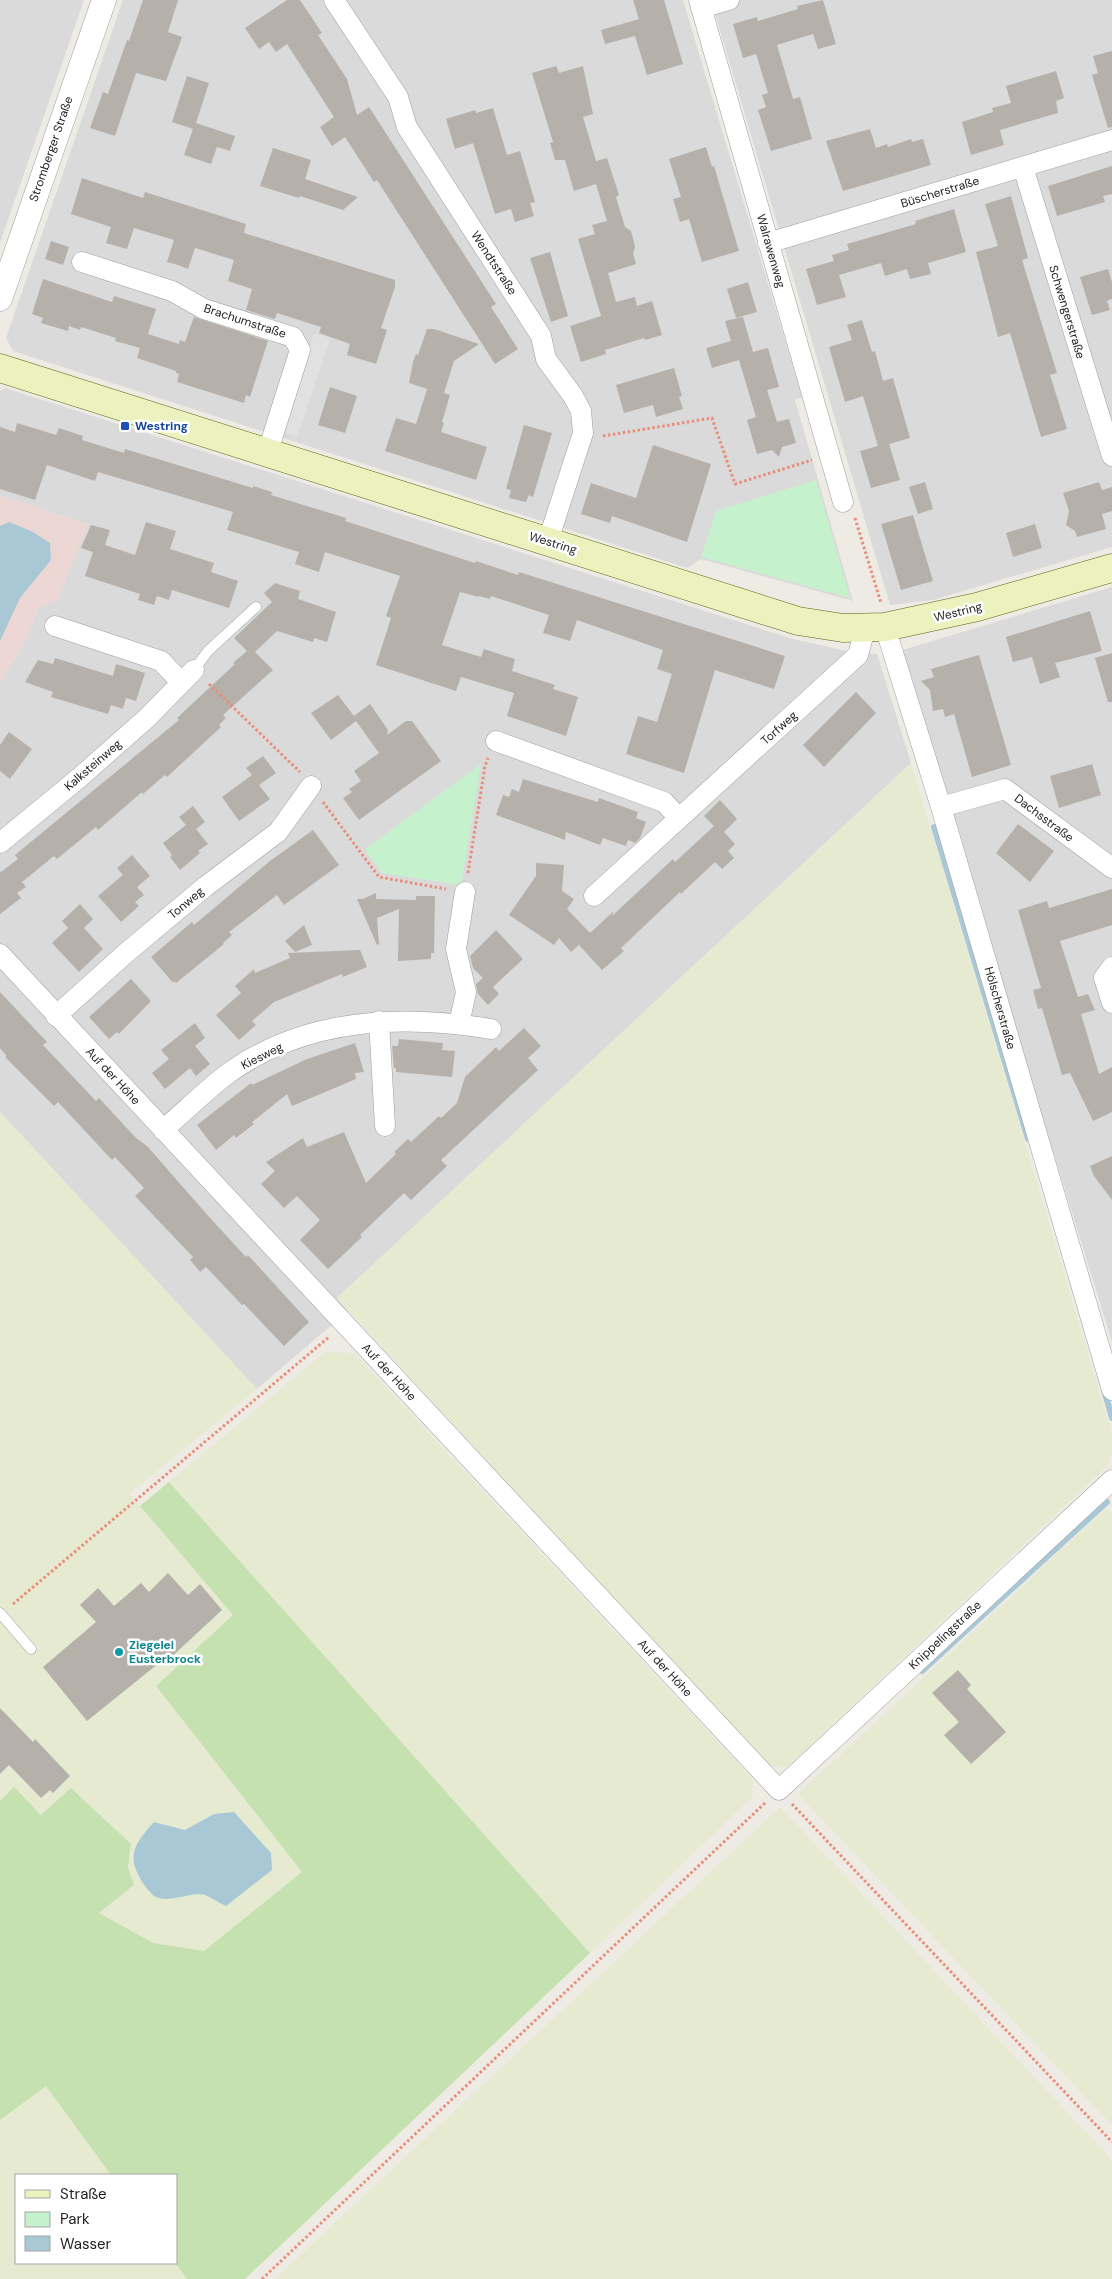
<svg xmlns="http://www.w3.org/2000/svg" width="1112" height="2279" viewBox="0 0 1112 2279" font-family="'DM Sans',sans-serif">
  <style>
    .residential { fill: #dbdada }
    .commercial { fill: #ecd7d5 }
    .farmland { fill: #e6ead1 }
    .grass { fill: #c4e1af }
    .park { fill: #c5f2cc }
    .parking { fill: #e1e1e1 }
    .water { fill: #a9c8d6 }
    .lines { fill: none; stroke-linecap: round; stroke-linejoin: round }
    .stream { stroke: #a9c8d6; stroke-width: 6 }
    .building { fill: #b6b0aa }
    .service-casing { stroke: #9e9e9e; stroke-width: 11 }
    .minor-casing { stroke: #9e9e9e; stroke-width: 21 }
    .tertiary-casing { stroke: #9e9e9e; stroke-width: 25 }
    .secondary-casing { stroke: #566611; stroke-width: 29 }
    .path { stroke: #e98d78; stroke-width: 3; stroke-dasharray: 2.5 2.5; stroke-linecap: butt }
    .service { stroke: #fff; stroke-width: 10 }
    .minor { stroke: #fff; stroke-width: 20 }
    .tertiary { stroke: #fff; stroke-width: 24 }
    .secondary { stroke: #ebf2bd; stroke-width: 28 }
    .transit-dot { fill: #1a4fb4; stroke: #fff; stroke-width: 2 }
    .culture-dot { fill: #0f9aa8; stroke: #fff; stroke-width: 2 }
    .labels { text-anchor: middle; stroke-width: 5; stroke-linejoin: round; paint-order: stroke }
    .street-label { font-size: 12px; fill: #1d1d1d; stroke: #fff }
    .transit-label { font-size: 12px; font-weight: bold; fill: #164399; stroke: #fff; text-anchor: start }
    .culture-label { font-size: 12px; font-weight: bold; fill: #0d838f; stroke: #fff; text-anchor: start }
  </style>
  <rect width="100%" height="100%" fill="#edebe4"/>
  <path class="residential" d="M 0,0 L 84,0 L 0,243 Z
    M 123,0 L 683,0 L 802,397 L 795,400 L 853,601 L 701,559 L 687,568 L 13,351 L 6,338 Z
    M 711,0 L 1112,0 L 1112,547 L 933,600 L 890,605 Z
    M 5,388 L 793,639 L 847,651 L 877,654 L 911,763 L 337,1298 L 348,1311 L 257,1389 L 0,1112 L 0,684 L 25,640 L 38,609 L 58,598 L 88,524 L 0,496 L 0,391 Z
    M 1112,587 L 1112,1342 L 899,651 Z"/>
  <path class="commercial" d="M 0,496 L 88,524 L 58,599 L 38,609 L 25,640 L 0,684 Z"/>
  <path class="farmland" d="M 911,763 L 1112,1434 L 1112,1451 L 1107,1466 L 787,1767 L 768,1766 L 337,1298 Z
    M 0,1112 L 257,1389 L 129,1494 L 233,1615 L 156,1686 L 302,1872 L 204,1951 L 153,1943 L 99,1913 L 134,1885 L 128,1867 L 131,1844 L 72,1788 L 41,1815 L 15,1788 L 0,1801 Z
    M 325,1352 L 354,1353 L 753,1780 L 752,1797 L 590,1953 L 169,1482 Z
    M 1107,1508 L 1112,1513 L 1112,2125 L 798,1794 Z
    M 780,1807 L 1112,2160 L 1112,2279 L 275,2279 Z
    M 46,2085 L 111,2175 L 16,2175 L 16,2263 L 175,2263 L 187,2279 L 0,2279 L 0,2120 Z"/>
  <path class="grass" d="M 169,1482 L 590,1953 L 245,2279 L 187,2279 L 175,2263 L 176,2175 L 111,2175 L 46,2086 L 0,2120 L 0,1801 L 14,1787 L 41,1815 L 71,1788 L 131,1844 L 128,1867 L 134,1885 L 99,1913 L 153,1943 L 204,1951 L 302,1872 L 156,1686 L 233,1615 L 140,1506 Z"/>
  <path class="park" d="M 816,480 L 850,598 L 701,557 L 716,511 Z
    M 481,764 L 461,885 L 382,873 L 365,849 Z"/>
  <path class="parking" d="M 314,334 L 330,338 L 297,437 L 282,432 Z"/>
  <path class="water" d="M 9,522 L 31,531 L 50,543 L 51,560 L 20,598 L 0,641 L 0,526 Z
    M 234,1812 L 271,1853 L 272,1870 L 226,1906 C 219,1903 212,1898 205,1895 C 194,1891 174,1902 159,1898 C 153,1897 146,1888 143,1883 C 125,1856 135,1843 154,1822 L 185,1830 L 214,1814 Z"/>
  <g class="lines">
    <path class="stream" d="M 934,827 L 1028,1139
      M 1104,1390 L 1112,1418
      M 922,1671 L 1107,1502"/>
  </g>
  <path class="building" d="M 143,0 L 178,0 L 168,32 L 182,37 L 166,81 L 136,73 L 115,136 L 90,128 L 103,92 L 108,94 L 127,40 L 129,41 Z
    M 287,0 L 300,0 L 322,33 L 318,35 L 347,79 L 357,115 L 369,107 L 496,304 L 491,307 L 518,349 L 495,364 L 377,180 L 374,182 L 345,137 L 332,146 L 320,127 L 334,117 L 287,44 L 276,52 L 269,42 L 259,49 L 245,28 Z
    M 633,0 L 664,0 L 683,64 L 647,75 L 635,36 L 605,44 L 601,30 L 639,19 Z
    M 823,0 L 836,44 L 818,49 L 813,34 L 777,45 L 793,99 L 800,97 L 812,139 L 771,151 L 758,110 L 766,107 L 762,95 L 768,93 L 756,54 L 743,58 L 733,24 L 757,17 L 758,21 L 798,9 L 797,6 Z
    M 1112,51 L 1112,127 L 1108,128 L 1092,75 L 1098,73 L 1093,56 Z
    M 556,66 L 559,73 L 583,66 L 593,114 L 583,117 L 596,161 L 607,158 L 619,195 L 616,197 L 625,227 L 631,231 L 635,247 L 633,253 L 636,264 L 608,273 L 616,302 L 635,297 L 637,306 L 652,301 L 662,335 L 645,340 L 644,338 L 605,350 L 606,354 L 581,362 L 570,326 L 601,316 L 578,239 L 595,234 L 592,225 L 607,221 L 596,184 L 574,191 L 565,160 L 555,160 L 550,143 L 553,142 L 532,73 Z
    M 1056,71 L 1064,98 L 1056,101 L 1058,113 L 1000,130 L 1004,145 L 971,155 L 962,122 L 993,112 L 992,108 L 1011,103 L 1006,86 Z
    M 187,76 L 209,83 L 196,123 L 235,136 L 230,151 L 217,147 L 211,164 L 184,155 L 193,129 L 172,122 Z
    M 493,108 L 507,155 L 520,151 L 535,202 L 530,203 L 534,216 L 515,222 L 511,209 L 495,214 L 473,143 L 455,149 L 446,119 L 475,110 L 476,113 Z
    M 870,129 L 876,148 L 887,144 L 888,147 L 911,139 L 912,142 L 923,139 L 931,165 L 843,191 L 826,141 Z
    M 706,147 L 712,167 L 714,166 L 739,251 L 702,262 L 689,219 L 680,222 L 673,199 L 681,197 L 669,159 Z
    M 273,148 L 311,160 L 305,179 L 358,197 L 343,210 L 300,196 L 299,198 L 260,186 Z
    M 1112,166 L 1112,194 L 1103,196 L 1105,202 L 1057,216 L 1048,186 Z
    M 82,178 L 143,198 L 145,192 L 246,224 L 244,233 L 395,280 L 395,287 L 381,328 L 387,330 L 376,364 L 347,355 L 350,344 L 319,333 L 321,327 L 277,313 L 275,319 L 246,310 L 252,289 L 228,281 L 234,260 L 195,248 L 188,269 L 178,265 L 167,262 L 174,240 L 134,228 L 127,249 L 106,243 L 111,227 L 71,214 Z
    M 1011,196 L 1028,258 L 1022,260 L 1057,373 L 1050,375 L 1067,429 L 1041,437 L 1010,333 L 998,337 L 976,252 L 998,246 L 985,204 Z
    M 954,209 L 966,252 L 928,263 L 931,274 L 910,279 L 907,269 L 885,276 L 881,263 L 839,275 L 846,297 L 817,305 L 806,269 L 834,261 L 832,255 L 849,250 L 847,244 L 916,224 L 915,221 Z
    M 51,241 L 69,247 L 63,265 L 45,259 Z
    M 550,252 L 568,316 L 551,322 L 530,258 Z
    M 1108,269 L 1112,282 L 1112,299 L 1107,301 L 1110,310 L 1092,315 L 1080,277 Z
    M 43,279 L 112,302 L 114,296 L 156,309 L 148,334 L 179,344 L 180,340 L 185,342 L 194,317 L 268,341 L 250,397 L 246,395 L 244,403 L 177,382 L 179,374 L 176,373 L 176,371 L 137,358 L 140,348 L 115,341 L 116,338 L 81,327 L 80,330 L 69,326 L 68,331 L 41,323 L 43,318 L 32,314 Z
    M 748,282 L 757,312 L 736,318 L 727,289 Z
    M 743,317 L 753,352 L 768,348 L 779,387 L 767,390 L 777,422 L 789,419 L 796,443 L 782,447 L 779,457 L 772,450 L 757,454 L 747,420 L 756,417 L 739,360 L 712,368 L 706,348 L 731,341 L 725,321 Z
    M 862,320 L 872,352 L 875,351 L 883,381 L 893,378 L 910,438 L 889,444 L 900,480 L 871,488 L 860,451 L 878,446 L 863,396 L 845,402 L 829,347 L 852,340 L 847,325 Z
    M 427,329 L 434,329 L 479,344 L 454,361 L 444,393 L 450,395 L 442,422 L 444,423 L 441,432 L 487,447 L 476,480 L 385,451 L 396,418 L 416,424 L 427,389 L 409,383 L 413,362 L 416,354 L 418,355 Z
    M 674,368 L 682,396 L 679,397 L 683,409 L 656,417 L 653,405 L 624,413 L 616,385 Z
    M 330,387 L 357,396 L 345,433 L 318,425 Z
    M 17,423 L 56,435 L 59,428 L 83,436 L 82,440 L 124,453 L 125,449 L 253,488 L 253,486 L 272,492 L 271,495 L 346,518 L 345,521 L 475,563 L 476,561 L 518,575 L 519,572 L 785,656 L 774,689 L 715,670 L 684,773 L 626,754 L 638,716 L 657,722 L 672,674 L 657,669 L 663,650 L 577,620 L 570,641 L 543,633 L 549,615 L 491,596 L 490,599 L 479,596 L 479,597 L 460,592 L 442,645 L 481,657 L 484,649 L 515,659 L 512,671 L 555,685 L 553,689 L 578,697 L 566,736 L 507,716 L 514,693 L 461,677 L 456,691 L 376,665 L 391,618 L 386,616 L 400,576 L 325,552 L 319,572 L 295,564 L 299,552 L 227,530 L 233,512 L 98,472 L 95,481 L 47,465 L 35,500 L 0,489 L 0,427 L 15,432 Z
    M 524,425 L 552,433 L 533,497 L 529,495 L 526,502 L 509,498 L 511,490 L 506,489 Z
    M 653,445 L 711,464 L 687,542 L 612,516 L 610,523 L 581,514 L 591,483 L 636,498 Z
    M 925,482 L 933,509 L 918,514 L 909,487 Z
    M 1099,482 L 1102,490 L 1112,487 L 1112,511 L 1102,514 L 1106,529 L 1077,537 L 1075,531 L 1066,525 L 1069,511 L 1063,493 Z
    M 913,515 L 933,581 L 901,590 L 881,524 Z
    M 146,522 L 176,531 L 170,549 L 214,563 L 211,572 L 238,581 L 229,608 L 172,590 L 169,600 L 157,596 L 154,605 L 138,600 L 140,594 L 85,576 L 93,552 L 81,548 L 91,525 L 110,530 L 105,545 L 135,555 Z
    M 1035,524 L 1042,548 L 1013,557 L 1006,533 Z
    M 275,583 L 300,591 L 298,599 L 336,612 L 327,642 L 314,638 L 313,642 L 277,631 L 255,652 L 273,670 L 223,715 L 226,718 L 219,725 L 221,727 L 167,777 L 165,775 L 143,794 L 142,792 L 98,830 L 96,827 L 57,859 L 54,856 L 22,882 L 26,887 L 17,893 L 21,898 L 0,914 L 0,871 L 1,872 L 18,859 L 15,855 L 179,720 L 177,718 L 235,664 L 233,663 L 247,651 L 234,638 L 272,602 L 264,593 Z
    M 1090,611 L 1102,651 L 1055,663 L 1060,677 L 1040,684 L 1032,657 L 1013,662 L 1006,637 Z
    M 1112,653 L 1112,702 L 1108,702 L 1095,658 Z
    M 979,655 L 1011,765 L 972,777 L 954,714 L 945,717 L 943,709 L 933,711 L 930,690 L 921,681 L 934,677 L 931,669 Z
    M 55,658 L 113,676 L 116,664 L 145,673 L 136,701 L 126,698 L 123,709 L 111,705 L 108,714 L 51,697 L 53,692 L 25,682 L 38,660 L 53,664 Z
    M 856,692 L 876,713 L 824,767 L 803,745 Z
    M 338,695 L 354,716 L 370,704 L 388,730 L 387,735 L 406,721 L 412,721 L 441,761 L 359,820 L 343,798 L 352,792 L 349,789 L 361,781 L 354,771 L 379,753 L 356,721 L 331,740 L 311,713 Z
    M 9,732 L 32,749 L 10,779 L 0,771 L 0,745 Z
    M 263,756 L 276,773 L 259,785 L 270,799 L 239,821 L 222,797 L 252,775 L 246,768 Z
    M 1092,764 L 1101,795 L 1059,808 L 1050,776 Z
    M 523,779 L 598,802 L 599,798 L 638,812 L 636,818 L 646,822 L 640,838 L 635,843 L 628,840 L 626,846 L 603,838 L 600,845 L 566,832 L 565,840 L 496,815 L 503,795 L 509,797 L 512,789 L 519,792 Z
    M 720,800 L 737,819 L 724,832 L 735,844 L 728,851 L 734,858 L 722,869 L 715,862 L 681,894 L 680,892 L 621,948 L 624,951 L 602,970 L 579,945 L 571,952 L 559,938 L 554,945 L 509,915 L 536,876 L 536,863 L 564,865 L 562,891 L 574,899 L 567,909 L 590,933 L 614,911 L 612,916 L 673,859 L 675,862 L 714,826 L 704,816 Z
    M 193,806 L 205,822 L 196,829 L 208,844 L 198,851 L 200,853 L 180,870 L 170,857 L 172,855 L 163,843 L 186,825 L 179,817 Z
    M 1018,824 L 1054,851 L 1030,882 L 996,853 Z
    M 313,830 L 339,865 L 284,905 L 277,895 L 229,932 L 232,935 L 223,943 L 224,944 L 176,983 L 174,981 L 173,983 L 151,957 L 192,922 L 194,925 L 270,861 Z
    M 132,855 L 150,876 L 137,887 L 144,895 L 135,902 L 139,906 L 121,922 L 98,896 L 123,875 L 117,868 Z
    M 1112,889 L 1112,925 L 1060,941 L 1078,997 L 1088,994 L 1095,1010 L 1081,1014 L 1099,1074 L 1112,1067 L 1112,1112 L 1093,1121 L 1070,1073 L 1062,1075 L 1042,1008 L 1038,1009 L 1033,990 L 1041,988 L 1018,910 L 1047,901 L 1049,908 Z
    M 376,893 L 376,899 L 416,900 L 416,896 L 435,896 L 434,953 L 431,953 L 431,959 L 398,961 L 399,909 L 377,918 L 379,944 L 377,945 L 357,899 L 363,899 Z
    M 80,904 L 93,919 L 84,928 L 103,949 L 79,972 L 52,943 L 68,928 L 62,921 Z
    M 304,925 L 312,945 L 295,952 L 285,941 Z
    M 496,930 L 523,959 L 493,987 L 499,994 L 488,1005 L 478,994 L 476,984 L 483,978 L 473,968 L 470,956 Z
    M 360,950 L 367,967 L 343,977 L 342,974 L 274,1002 L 252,1021 L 256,1025 L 239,1040 L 216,1015 L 241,993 L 235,986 L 254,969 L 255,973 L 290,958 L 288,953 Z
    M 131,979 L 151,1001 L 119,1034 L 117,1032 L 109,1039 L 89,1017 Z
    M 0,992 L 47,1042 L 43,1045 L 96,1101 L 99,1098 L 136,1138 L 147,1146 L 211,1219 L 246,1257 L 248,1255 L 309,1322 L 284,1346 L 244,1304 L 242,1305 L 206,1267 L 200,1272 L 190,1260 L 193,1257 L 135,1196 L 144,1188 L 115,1157 L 112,1160 L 58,1102 L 54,1106 L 6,1058 L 6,1055 L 0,1048 Z
    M 195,1023 L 205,1038 L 195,1046 L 210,1064 L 196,1076 L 190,1068 L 165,1089 L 152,1073 L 169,1059 L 161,1050 Z
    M 524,1028 L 541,1046 L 528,1058 L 538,1070 L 441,1160 L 447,1166 L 411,1200 L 404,1193 L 360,1235 L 362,1237 L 328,1269 L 300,1240 L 320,1220 L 297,1196 L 284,1208 L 261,1184 L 275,1171 L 266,1162 L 303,1138 L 307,1147 L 344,1132 L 366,1183 L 396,1154 L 394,1152 L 408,1139 L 411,1142 L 439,1116 L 441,1118 L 457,1103 L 465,1077 L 496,1047 L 499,1051 Z
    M 399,1039 L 443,1043 L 442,1050 L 455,1051 L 452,1077 L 396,1072 L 396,1068 L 394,1068 L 392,1046 L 398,1046 Z
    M 355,1043 L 364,1072 L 355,1073 L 356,1079 L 292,1106 L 287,1094 L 252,1122 L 254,1124 L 236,1138 L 234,1135 L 216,1150 L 197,1125 L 251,1083 L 252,1085 L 307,1059 Z
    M 1112,1156 L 1112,1200 L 1094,1176 L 1090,1166 Z
    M 168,1573 L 188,1595 L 200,1584 L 222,1610 L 166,1662 L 164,1659 L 87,1721 L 43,1667 L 96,1622 L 80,1605 L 98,1588 L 114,1606 L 141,1583 L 149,1592 Z
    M 958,1670 L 971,1685 L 967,1689 L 1006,1732 L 971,1764 L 944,1735 L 959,1722 L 932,1693 Z
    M 0,1708 L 33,1742 L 35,1739 L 70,1776 L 53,1793 L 50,1790 L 41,1798 L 9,1765 L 0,1774 Z"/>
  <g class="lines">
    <g class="service-casing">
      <path id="service" d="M 194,670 L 208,651 L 256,607
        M 0,1613 L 31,1649"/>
    </g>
    <g class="minor-casing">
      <path id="minor" d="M 334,0 L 398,97 L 407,127 L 541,336 L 546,359 L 573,396 L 581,411 L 583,433 L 548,541
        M 699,0 L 843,502
        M 701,8 L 729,0
        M 1023,167 L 1112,456
        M 768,243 L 1112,140
        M 82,262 L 172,291 L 204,309 L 293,337 L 300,350 L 267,454
        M 55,626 L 161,661 L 181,682
        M 885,627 L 941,807 L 1112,1390
        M 496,741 L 664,802 L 679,818
        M 941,807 L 1005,789 L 1112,868
        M 0,843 L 79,778 L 147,718 L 194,670
        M 594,896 L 858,655 L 865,629
        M 0,954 L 779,1790 L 1112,1480
        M 1112,967 L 1104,978 L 1112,1003
        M 56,1016 L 126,953 L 206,886 L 278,832 L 311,786
        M 379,1021 L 385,1126
        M 459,1024 L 466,992 L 456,949 L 465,892
        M 163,1130 C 184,1112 204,1092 226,1075 C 303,1018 401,1014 491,1029"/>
    </g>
    <g class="tertiary-casing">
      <path id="tertiary" d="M 0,299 L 104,0"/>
    </g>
    <g class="secondary-casing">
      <path id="secondary" d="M 0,368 L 798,621 L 843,628 L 885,627 L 977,607 L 1112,568"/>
    </g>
    <path class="path" d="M 603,436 L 712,418 L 735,484 L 812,460
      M 855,518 L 881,603
      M 209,684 L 300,772
      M 323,802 L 379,877 L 446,889
      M 468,873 L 485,766 L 488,758
      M 13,1604 L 329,1337
      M 792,1804 L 1112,2142
      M 262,2279 L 765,1803"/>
    <use href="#service" class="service"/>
    <use href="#minor" class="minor"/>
    <use href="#tertiary" class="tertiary"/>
    <use href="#secondary" class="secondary"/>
  </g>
  <rect class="transit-dot" x="120" y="421" width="10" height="10" rx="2.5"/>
  <circle class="culture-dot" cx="119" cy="1652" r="5"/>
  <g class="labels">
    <g class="street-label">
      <text transform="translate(51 149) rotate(-71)" y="4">Stromberger Straße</text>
      <text transform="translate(940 192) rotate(-17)" y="4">Büscherstraße</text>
      <text transform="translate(771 251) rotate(74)" y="4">Walrawenweg</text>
      <text transform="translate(494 263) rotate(57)" y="4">Wendtstraße</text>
      <text transform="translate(1067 312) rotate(73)" y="4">Schwengerstraße</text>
      <text transform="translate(245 321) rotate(18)" y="4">Brachumstraße</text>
      <text transform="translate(553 543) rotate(17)" y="4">Westring</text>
      <text transform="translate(958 612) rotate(-14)" y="4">Westring</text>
      <text transform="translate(779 728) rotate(-42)" y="4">Torfweg</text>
      <text transform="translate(93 765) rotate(-41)" y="4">Kalksteinweg</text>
      <text transform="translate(1044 818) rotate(37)" y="4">Dachsstraße</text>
      <text transform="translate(186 903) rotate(-40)" y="4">Tonweg</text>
      <text transform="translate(1000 1008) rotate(74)" y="4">Hölscherstraße</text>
      <text transform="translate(262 1056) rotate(-27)" y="4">Kiesweg</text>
      <text transform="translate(113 1076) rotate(47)" y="4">Auf der Höhe</text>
      <text transform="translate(389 1372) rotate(47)" y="4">Auf der Höhe</text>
      <text transform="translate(945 1635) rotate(-43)" y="4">Knippelingstraße</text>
      <text transform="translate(665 1668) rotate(47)" y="4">Auf der Höhe</text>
    </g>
    <g class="transit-label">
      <text x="135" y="430">Westring</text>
    </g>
    <g class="culture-label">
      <text x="129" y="1649">Ziegelei<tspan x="129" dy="14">Eusterbrock</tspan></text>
    </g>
  </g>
  <rect x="15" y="2174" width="162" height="90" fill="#ffffff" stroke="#a5a5a5"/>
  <rect x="25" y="2190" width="25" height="8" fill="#ebf2bd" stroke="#a5a5a5"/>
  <text x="60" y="2199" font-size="15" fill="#1d1d1d">Straße</text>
  <rect x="25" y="2212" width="25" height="15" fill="#c5f2cc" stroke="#a5a5a5"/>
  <text x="60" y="2224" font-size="15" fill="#1d1d1d">Park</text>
  <rect x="25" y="2236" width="25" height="15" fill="#a9c8d6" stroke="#a5a5a5"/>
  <text x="60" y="2249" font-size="15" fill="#1d1d1d">Wasser</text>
</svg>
